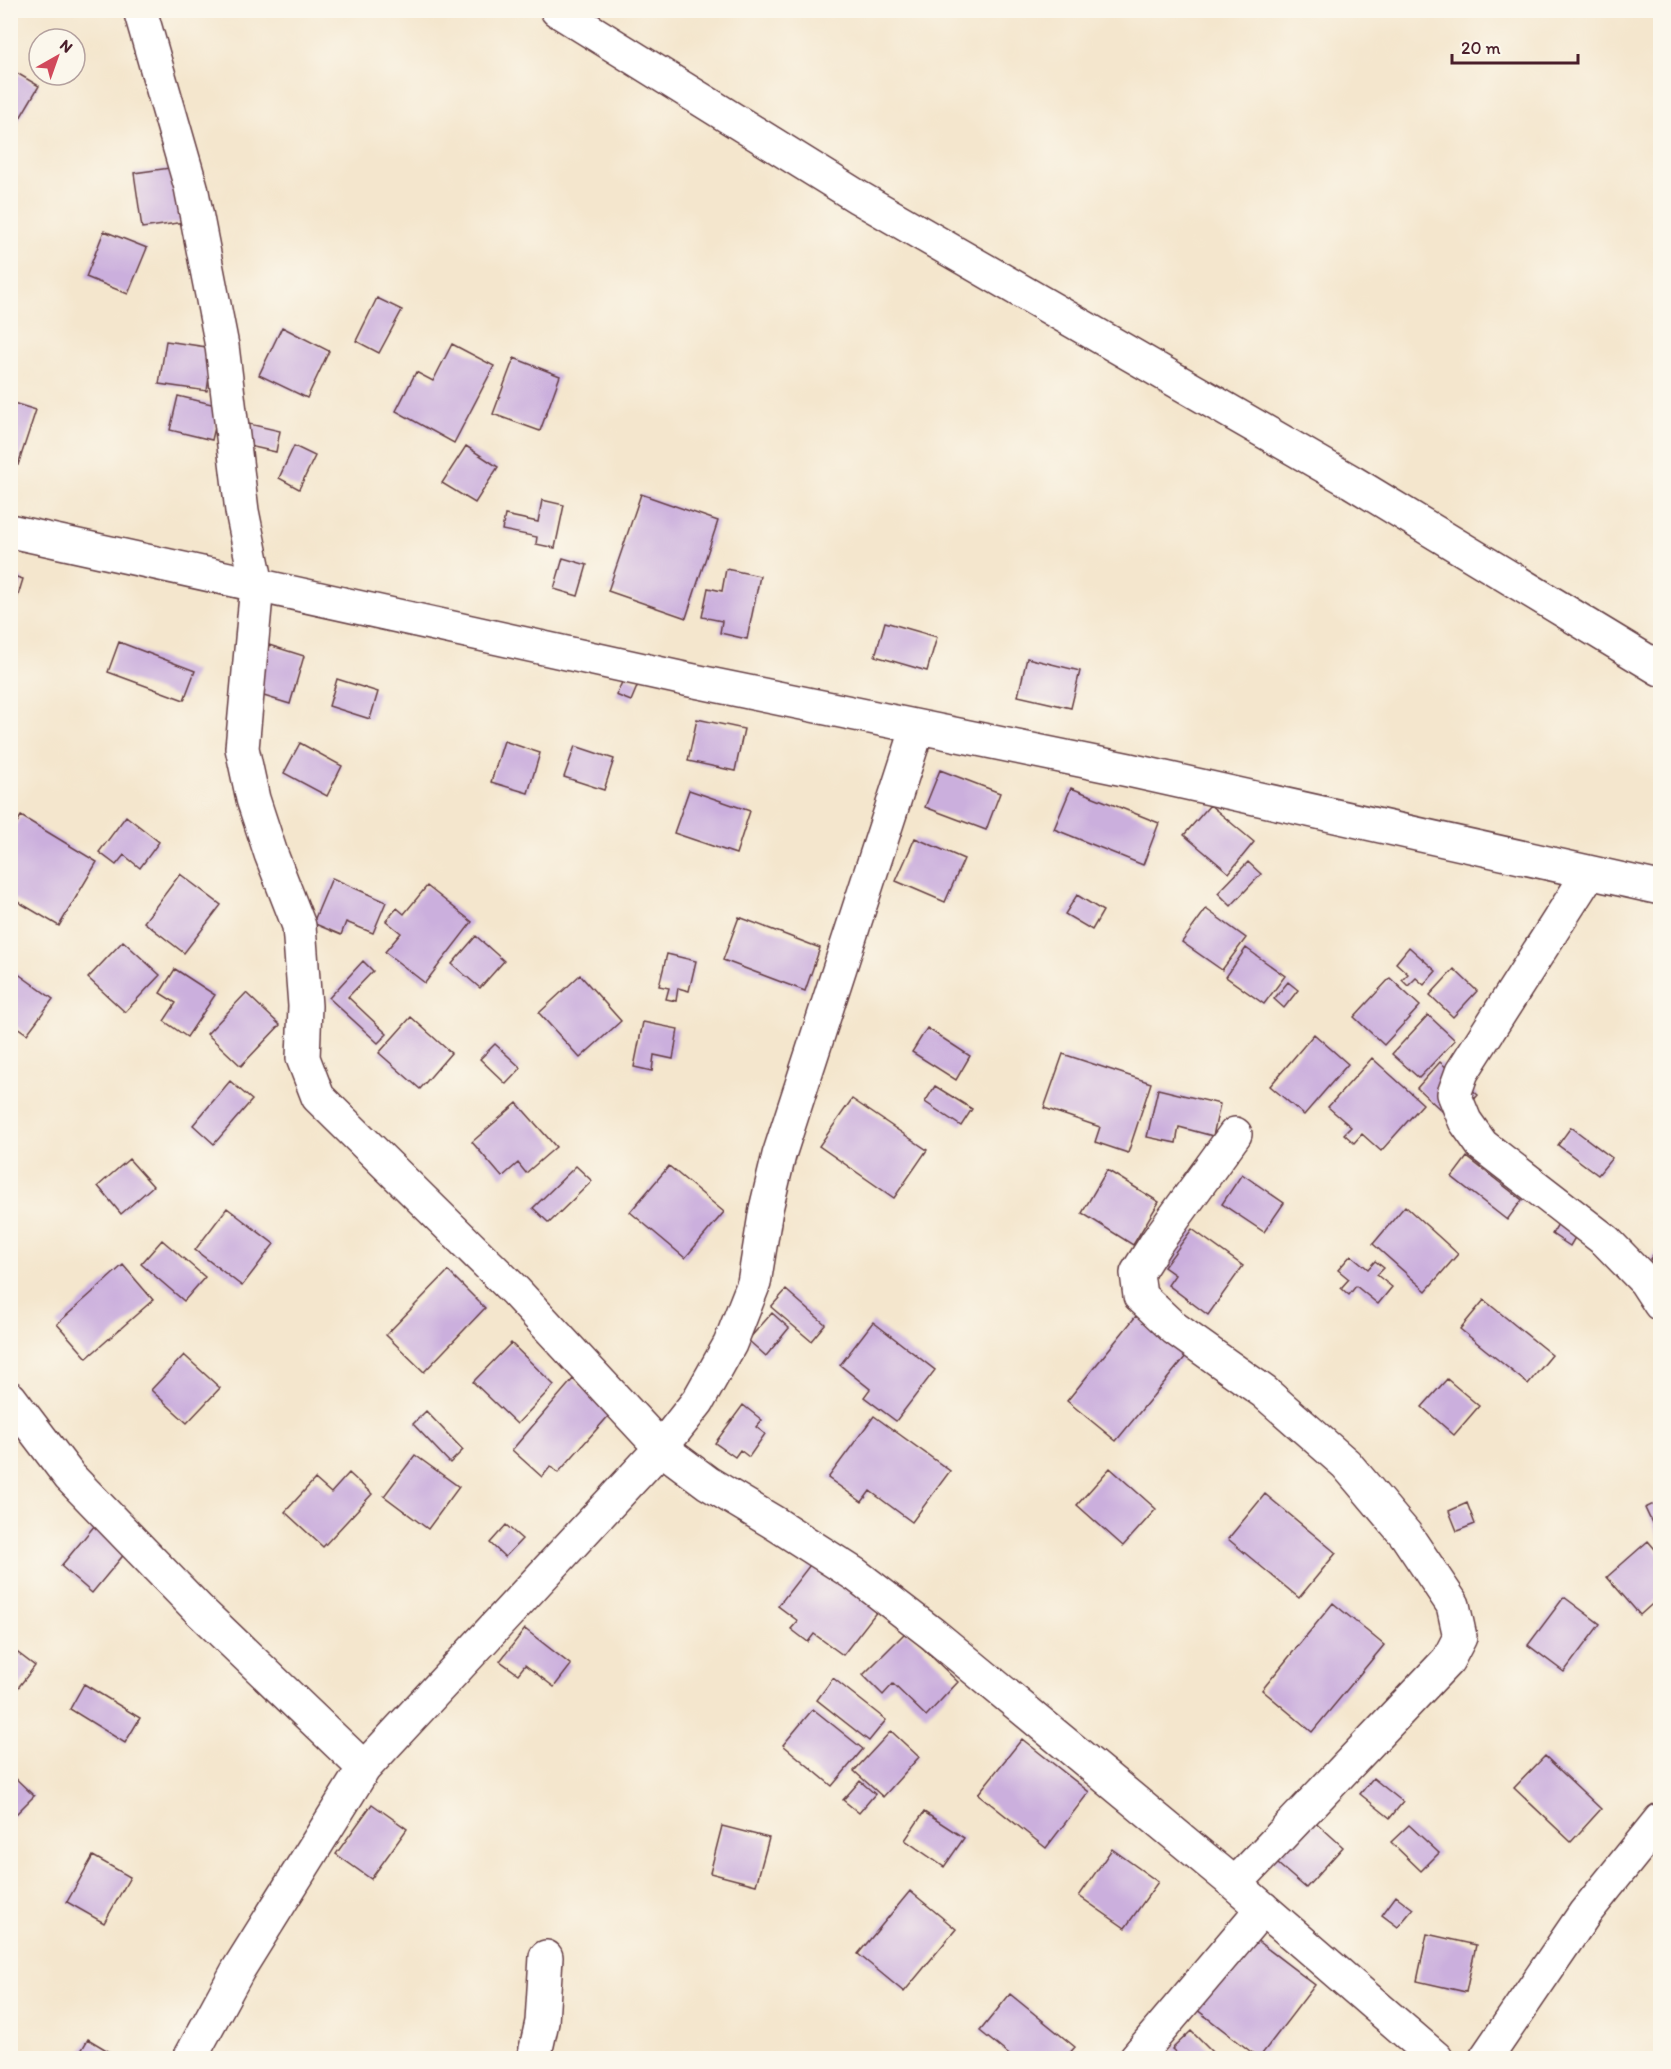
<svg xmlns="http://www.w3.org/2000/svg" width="1671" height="2069" viewBox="0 0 1671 2069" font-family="Itim,sans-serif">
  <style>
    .building { fill: #cbafdd }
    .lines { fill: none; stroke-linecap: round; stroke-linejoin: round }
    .street-casing { stroke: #643d43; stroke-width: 36 }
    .street { stroke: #fff; stroke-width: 33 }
  </style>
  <rect width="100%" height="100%" fill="#fbf7ec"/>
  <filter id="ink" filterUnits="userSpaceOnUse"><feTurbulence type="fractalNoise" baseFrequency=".0167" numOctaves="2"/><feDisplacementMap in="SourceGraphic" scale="12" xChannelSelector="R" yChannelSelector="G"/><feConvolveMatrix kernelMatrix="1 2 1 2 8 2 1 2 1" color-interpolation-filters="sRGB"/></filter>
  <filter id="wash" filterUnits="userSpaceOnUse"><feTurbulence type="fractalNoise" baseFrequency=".008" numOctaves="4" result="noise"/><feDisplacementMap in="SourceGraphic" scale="24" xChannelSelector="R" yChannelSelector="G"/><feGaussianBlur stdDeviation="1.35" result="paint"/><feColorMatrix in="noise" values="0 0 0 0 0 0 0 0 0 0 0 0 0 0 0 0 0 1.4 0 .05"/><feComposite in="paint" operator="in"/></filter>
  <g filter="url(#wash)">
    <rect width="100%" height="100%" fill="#f4e6cd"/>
    <g id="blocks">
      <path class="building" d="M 10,69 L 39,86 L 10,135 Z
        M 177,167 L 185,222 L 142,228 L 134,173 Z
        M 104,231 L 147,248 L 128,294 L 86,277 Z
        M 377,298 L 402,310 L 379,353 L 356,341 Z
        M 282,327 L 329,351 L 307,398 L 259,375 Z
        M 166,341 L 213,348 L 207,391 L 159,384 Z
        M 452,344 L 494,366 L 454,443 L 396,411 L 416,372 L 433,381 Z
        M 514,358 L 560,376 L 540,431 L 493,414 Z
        M 178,396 L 220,406 L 212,440 L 170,430 Z
        M 10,402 L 36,410 L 18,465 L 10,463 Z
        M 227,419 L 280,431 L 276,452 L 222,440 Z
        M 294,446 L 315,456 L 299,489 L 279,478 Z
        M 466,446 L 498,467 L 475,503 L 442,483 Z
        M 641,494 L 718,521 L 686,618 L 608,591 Z
        M 542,500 L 564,505 L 555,548 L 536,544 L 537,537 L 502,530 L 505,515 L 538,522 Z
        M 563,558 L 587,565 L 578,596 L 554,589 Z
        M 726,569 L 760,576 L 747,639 L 720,633 L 722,621 L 702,617 L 708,588 L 722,591 Z
        M 10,575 L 23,579 L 11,618 L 10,618 Z
        M 885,622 L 937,637 L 927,671 L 875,656 Z
        M 119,642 L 195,671 L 184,700 L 108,672 Z
        M 269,645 L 304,656 L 290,704 L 254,693 Z
        M 1027,658 L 1080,671 L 1071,708 L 1018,696 Z
        M 625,676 L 639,682 L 631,701 L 616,695 Z
        M 337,679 L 378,692 L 370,719 L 329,706 Z
        M 697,719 L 744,729 L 735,771 L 688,761 Z
        M 504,741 L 540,753 L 528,793 L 491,782 Z
        M 300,743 L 342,766 L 327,796 L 284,773 Z
        M 575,746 L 614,759 L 604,790 L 564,777 Z
        M 940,770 L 1000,793 L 986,830 L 925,807 Z
        M 1071,788 L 1159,823 L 1143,865 L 1054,829 Z
        M 689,790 L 750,811 L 736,854 L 674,833 Z
        M 1210,805 L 1254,842 L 1229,873 L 1184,835 Z
        M 21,816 L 97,862 L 59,926 L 10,897 L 10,834 Z
        M 126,816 L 159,842 L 140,868 L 124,855 L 116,865 L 99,852 Z
        M 915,838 L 964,859 L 945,902 L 896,881 Z
        M 1248,862 L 1261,874 L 1231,906 L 1218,893 Z
        M 180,874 L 221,905 L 184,953 L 144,922 Z
        M 332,878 L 386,902 L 373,933 L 346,922 L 341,935 L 313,923 Z
        M 427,886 L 472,922 L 425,983 L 385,952 L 401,933 L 386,921 L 397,908 L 404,914 Z
        M 1077,895 L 1103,911 L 1092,930 L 1065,914 Z
        M 1206,909 L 1246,938 L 1222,970 L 1182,942 Z
        M 739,917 L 820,948 L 805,991 L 723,960 Z
        M 476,936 L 504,961 L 480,988 L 452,964 Z
        M 123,941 L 160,975 L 125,1012 L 88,978 Z
        M 1409,947 L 1436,971 L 1424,985 L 1416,978 L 1408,986 L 1402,980 L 1408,974 L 1396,963 Z
        M 1246,948 L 1285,976 L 1264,1004 L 1226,977 Z
        M 667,954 L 696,961 L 689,991 L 678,988 L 676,1001 L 666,999 L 669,988 L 659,986 Z
        M 363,961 L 373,971 L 348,997 L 387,1034 L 378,1043 L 329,998 Z
        M 10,968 L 53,999 L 27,1034 L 10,1022 Z
        M 175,969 L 215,995 L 187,1037 L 164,1021 L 176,1003 L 160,993 Z
        M 1454,969 L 1477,991 L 1453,1017 L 1430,995 Z
        M 580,975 L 621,1021 L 580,1058 L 539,1013 Z
        M 1390,978 L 1420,1006 L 1384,1045 L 1354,1017 Z
        M 1288,982 L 1298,990 L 1284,1008 L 1274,999 Z
        M 246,993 L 280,1025 L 241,1066 L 207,1034 Z
        M 1428,1015 L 1455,1040 L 1419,1078 L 1392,1054 Z
        M 411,1017 L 451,1053 L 420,1089 L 379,1053 Z
        M 643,1022 L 678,1029 L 673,1059 L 654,1055 L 652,1071 L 634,1067 Z
        M 927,1028 L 970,1056 L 956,1080 L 912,1052 Z
        M 1314,1034 L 1348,1064 L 1304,1115 L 1270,1086 Z
        M 495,1044 L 521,1068 L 506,1084 L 480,1059 Z
        M 1063,1054 L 1151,1083 L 1128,1153 L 1095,1142 L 1100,1127 L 1044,1108 Z
        M 1372,1058 L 1423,1104 L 1381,1151 L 1362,1134 L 1354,1143 L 1344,1134 L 1351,1127 L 1328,1107 Z
        M 1440,1062 L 1478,1095 L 1454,1122 L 1417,1088 Z
        M 230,1081 L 252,1100 L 214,1144 L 193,1125 Z
        M 935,1086 L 972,1109 L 961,1126 L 925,1102 Z
        M 1158,1089 L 1220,1104 L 1213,1136 L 1179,1127 L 1176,1143 L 1147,1137 Z
        M 852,1099 L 927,1150 L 894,1198 L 819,1146 Z
        M 517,1103 L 556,1147 L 526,1173 L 518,1163 L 502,1177 L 472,1142 Z
        M 1571,1127 L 1612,1158 L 1598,1175 L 1558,1145 Z
        M 1467,1157 L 1522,1200 L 1507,1220 L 1452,1177 Z
        M 129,1159 L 153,1186 L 121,1214 L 98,1186 Z
        M 576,1166 L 592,1181 L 549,1223 L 533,1208 Z
        M 669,1166 L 724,1212 L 685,1258 L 630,1212 Z
        M 1107,1170 L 1159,1202 L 1133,1245 L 1082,1213 Z
        M 1242,1174 L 1284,1203 L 1264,1232 L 1222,1204 Z
        M 1405,1206 L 1458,1254 L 1426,1291 L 1373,1244 Z
        M 227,1208 L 274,1244 L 242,1286 L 195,1250 Z
        M 1562,1217 L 1580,1229 L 1570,1246 L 1552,1234 Z
        M 1192,1229 L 1243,1266 L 1208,1315 L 1168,1285 L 1175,1275 L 1164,1267 Z
        M 162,1240 L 205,1277 L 184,1301 L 141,1264 Z
        M 1660,1246 L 1660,1268 L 1650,1259 Z
        M 1351,1255 L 1368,1269 L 1375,1261 L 1384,1268 L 1377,1275 L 1392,1287 L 1378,1304 L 1356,1286 L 1349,1295 L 1341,1288 L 1349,1279 L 1338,1270 Z
        M 123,1265 L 153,1300 L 87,1358 L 57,1324 Z
        M 448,1271 L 485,1308 L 424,1372 L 386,1335 Z
        M 786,1290 L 825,1324 L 811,1341 L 771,1307 Z
        M 1484,1300 L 1552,1355 L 1528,1384 L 1460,1329 Z
        M 772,1313 L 789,1328 L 766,1356 L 748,1340 Z
        M 1136,1316 L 1186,1356 L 1116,1441 L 1067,1401 Z
        M 873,1322 L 935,1370 L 896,1421 L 864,1397 L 870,1389 L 840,1365 Z
        M 511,1343 L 554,1385 L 517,1424 L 473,1382 Z
        M 184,1355 L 220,1388 L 187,1423 L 151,1390 Z
        M 573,1379 L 611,1413 L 558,1473 L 551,1466 L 542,1477 L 512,1450 Z
        M 1447,1379 L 1479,1406 L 1454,1435 L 1422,1407 Z
        M 743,1405 L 762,1420 L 756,1427 L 765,1434 L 749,1457 L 740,1450 L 735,1457 L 715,1443 Z
        M 426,1411 L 463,1450 L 450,1463 L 413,1424 Z
        M 874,1416 L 950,1471 L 912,1522 L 870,1491 L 862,1502 L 828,1478 Z
        M 415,1455 L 459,1487 L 428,1529 L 384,1496 Z
        M 1110,1468 L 1156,1509 L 1123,1546 L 1077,1505 Z
        M 349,1473 L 372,1494 L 323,1547 L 285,1512 L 315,1479 L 331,1493 Z
        M 1265,1494 L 1336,1553 L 1299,1598 L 1228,1539 Z
        M 1660,1501 L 1660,1540 L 1645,1508 Z
        M 1467,1503 L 1475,1524 L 1457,1531 L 1449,1511 Z
        M 95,1525 L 126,1552 L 92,1593 L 61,1566 Z
        M 506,1525 L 522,1539 L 505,1557 L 490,1543 Z
        M 1648,1541 L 1660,1555 L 1660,1597 L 1640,1615 L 1607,1577 Z
        M 813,1561 L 878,1610 L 843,1655 L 814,1634 L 808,1642 L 791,1629 L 798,1621 L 778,1606 Z
        M 1564,1597 L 1600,1624 L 1564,1672 L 1528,1645 Z
        M 1333,1603 L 1384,1645 L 1312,1732 L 1262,1690 Z
        M 525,1629 L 571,1665 L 554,1687 L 525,1665 L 518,1674 L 500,1661 Z
        M 906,1632 L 958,1682 L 926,1716 L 893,1684 L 883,1695 L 863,1675 Z
        M 10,1647 L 35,1666 L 10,1698 Z
        M 833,1678 L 886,1720 L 869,1741 L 817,1700 Z
        M 84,1684 L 140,1718 L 125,1743 L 70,1709 Z
        M 813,1709 L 863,1749 L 832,1786 L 783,1745 Z
        M 891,1731 L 919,1757 L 883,1797 L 854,1771 Z
        M 1022,1739 L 1089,1792 L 1046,1848 L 978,1794 Z
        M 1545,1756 L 1601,1809 L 1571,1842 L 1514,1788 Z
        M 10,1773 L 34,1796 L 10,1820 Z
        M 1373,1778 L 1403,1802 L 1390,1818 L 1360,1794 Z
        M 860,1781 L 875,1794 L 859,1813 L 843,1800 Z
        M 372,1804 L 407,1829 L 371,1879 L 336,1854 Z
        M 924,1812 L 964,1838 L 944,1867 L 905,1840 Z
        M 1309,1816 L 1343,1847 L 1306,1888 L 1271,1858 Z
        M 1409,1825 L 1439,1853 L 1421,1871 L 1391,1842 Z
        M 722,1826 L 769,1838 L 756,1885 L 710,1873 Z
        M 1112,1849 L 1158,1882 L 1125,1928 L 1079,1896 Z
        M 93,1856 L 130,1877 L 104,1923 L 67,1902 Z
        M 910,1891 L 956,1929 L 904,1992 L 858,1954 Z
        M 1396,1896 L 1413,1909 L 1398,1927 L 1382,1915 Z
        M 1427,1934 L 1476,1945 L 1466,1992 L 1417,1981 Z
        M 1251,1936 L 1315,1985 L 1259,2058 L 1196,2009 Z
        M 1010,1994 L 1075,2047 L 1065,2058 L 1013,2058 L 980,2031 Z
        M 1191,2031 L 1218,2058 L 1182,2058 L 1172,2049 Z
        M 88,2039 L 120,2058 L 77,2058 Z"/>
    </g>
  </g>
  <g filter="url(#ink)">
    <use href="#blocks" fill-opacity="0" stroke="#643d43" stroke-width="1.5"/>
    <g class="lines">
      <g class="street-casing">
        <path id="street" d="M 140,10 L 191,187 L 222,346 L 242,511 L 257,585 L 242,748 L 253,799 L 271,854 L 299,926 L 305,1006 L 303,1058 L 318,1097 L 515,1291 L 661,1448 L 708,1483 L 773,1522 L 856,1575 L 934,1635 L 1235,1884 L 1436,2058
          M 557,10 L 858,197 L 1352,482 L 1660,669
          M 10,531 L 685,679 L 1129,770 L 1660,888
          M 1589,873 L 1462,1072 L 1454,1094 L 1465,1121 L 1482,1145 L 1606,1241 L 1645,1281 L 1660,1304
          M 10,1398 L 70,1477 L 199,1610 L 364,1768
          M 1235,1884 L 1448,1660 L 1460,1637 L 1453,1605 L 1406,1535 L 1346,1464 L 1264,1392 L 1174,1328 L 1140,1296 L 1137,1273 L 1156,1243 L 1235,1134
          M 190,2058 L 238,1970 L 364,1768 L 661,1448 L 698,1401 L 730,1344 L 754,1283 L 766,1209 L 779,1155 L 918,727
          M 534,2058 L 542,2022 L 546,1957
          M 1136,2058 L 1263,1908
          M 1486,2058 L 1585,1913 L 1660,1820"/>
      </g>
      <use href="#street" class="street"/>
    </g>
  </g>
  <rect width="1671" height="2069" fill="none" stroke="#fbf7ec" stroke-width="36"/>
  <g transform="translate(57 57) rotate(40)"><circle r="28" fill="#fbf7ec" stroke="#b4a19f" stroke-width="1.5"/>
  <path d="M0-4.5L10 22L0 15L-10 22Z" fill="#d1495b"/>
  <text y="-9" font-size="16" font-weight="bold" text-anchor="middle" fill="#4a1f2b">N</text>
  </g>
  <path d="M1452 54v9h126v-9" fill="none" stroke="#4a1f2b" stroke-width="3"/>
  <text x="1461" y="54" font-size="18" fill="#4a1f2b" stroke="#fbf7ec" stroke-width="4.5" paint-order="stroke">20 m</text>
</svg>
